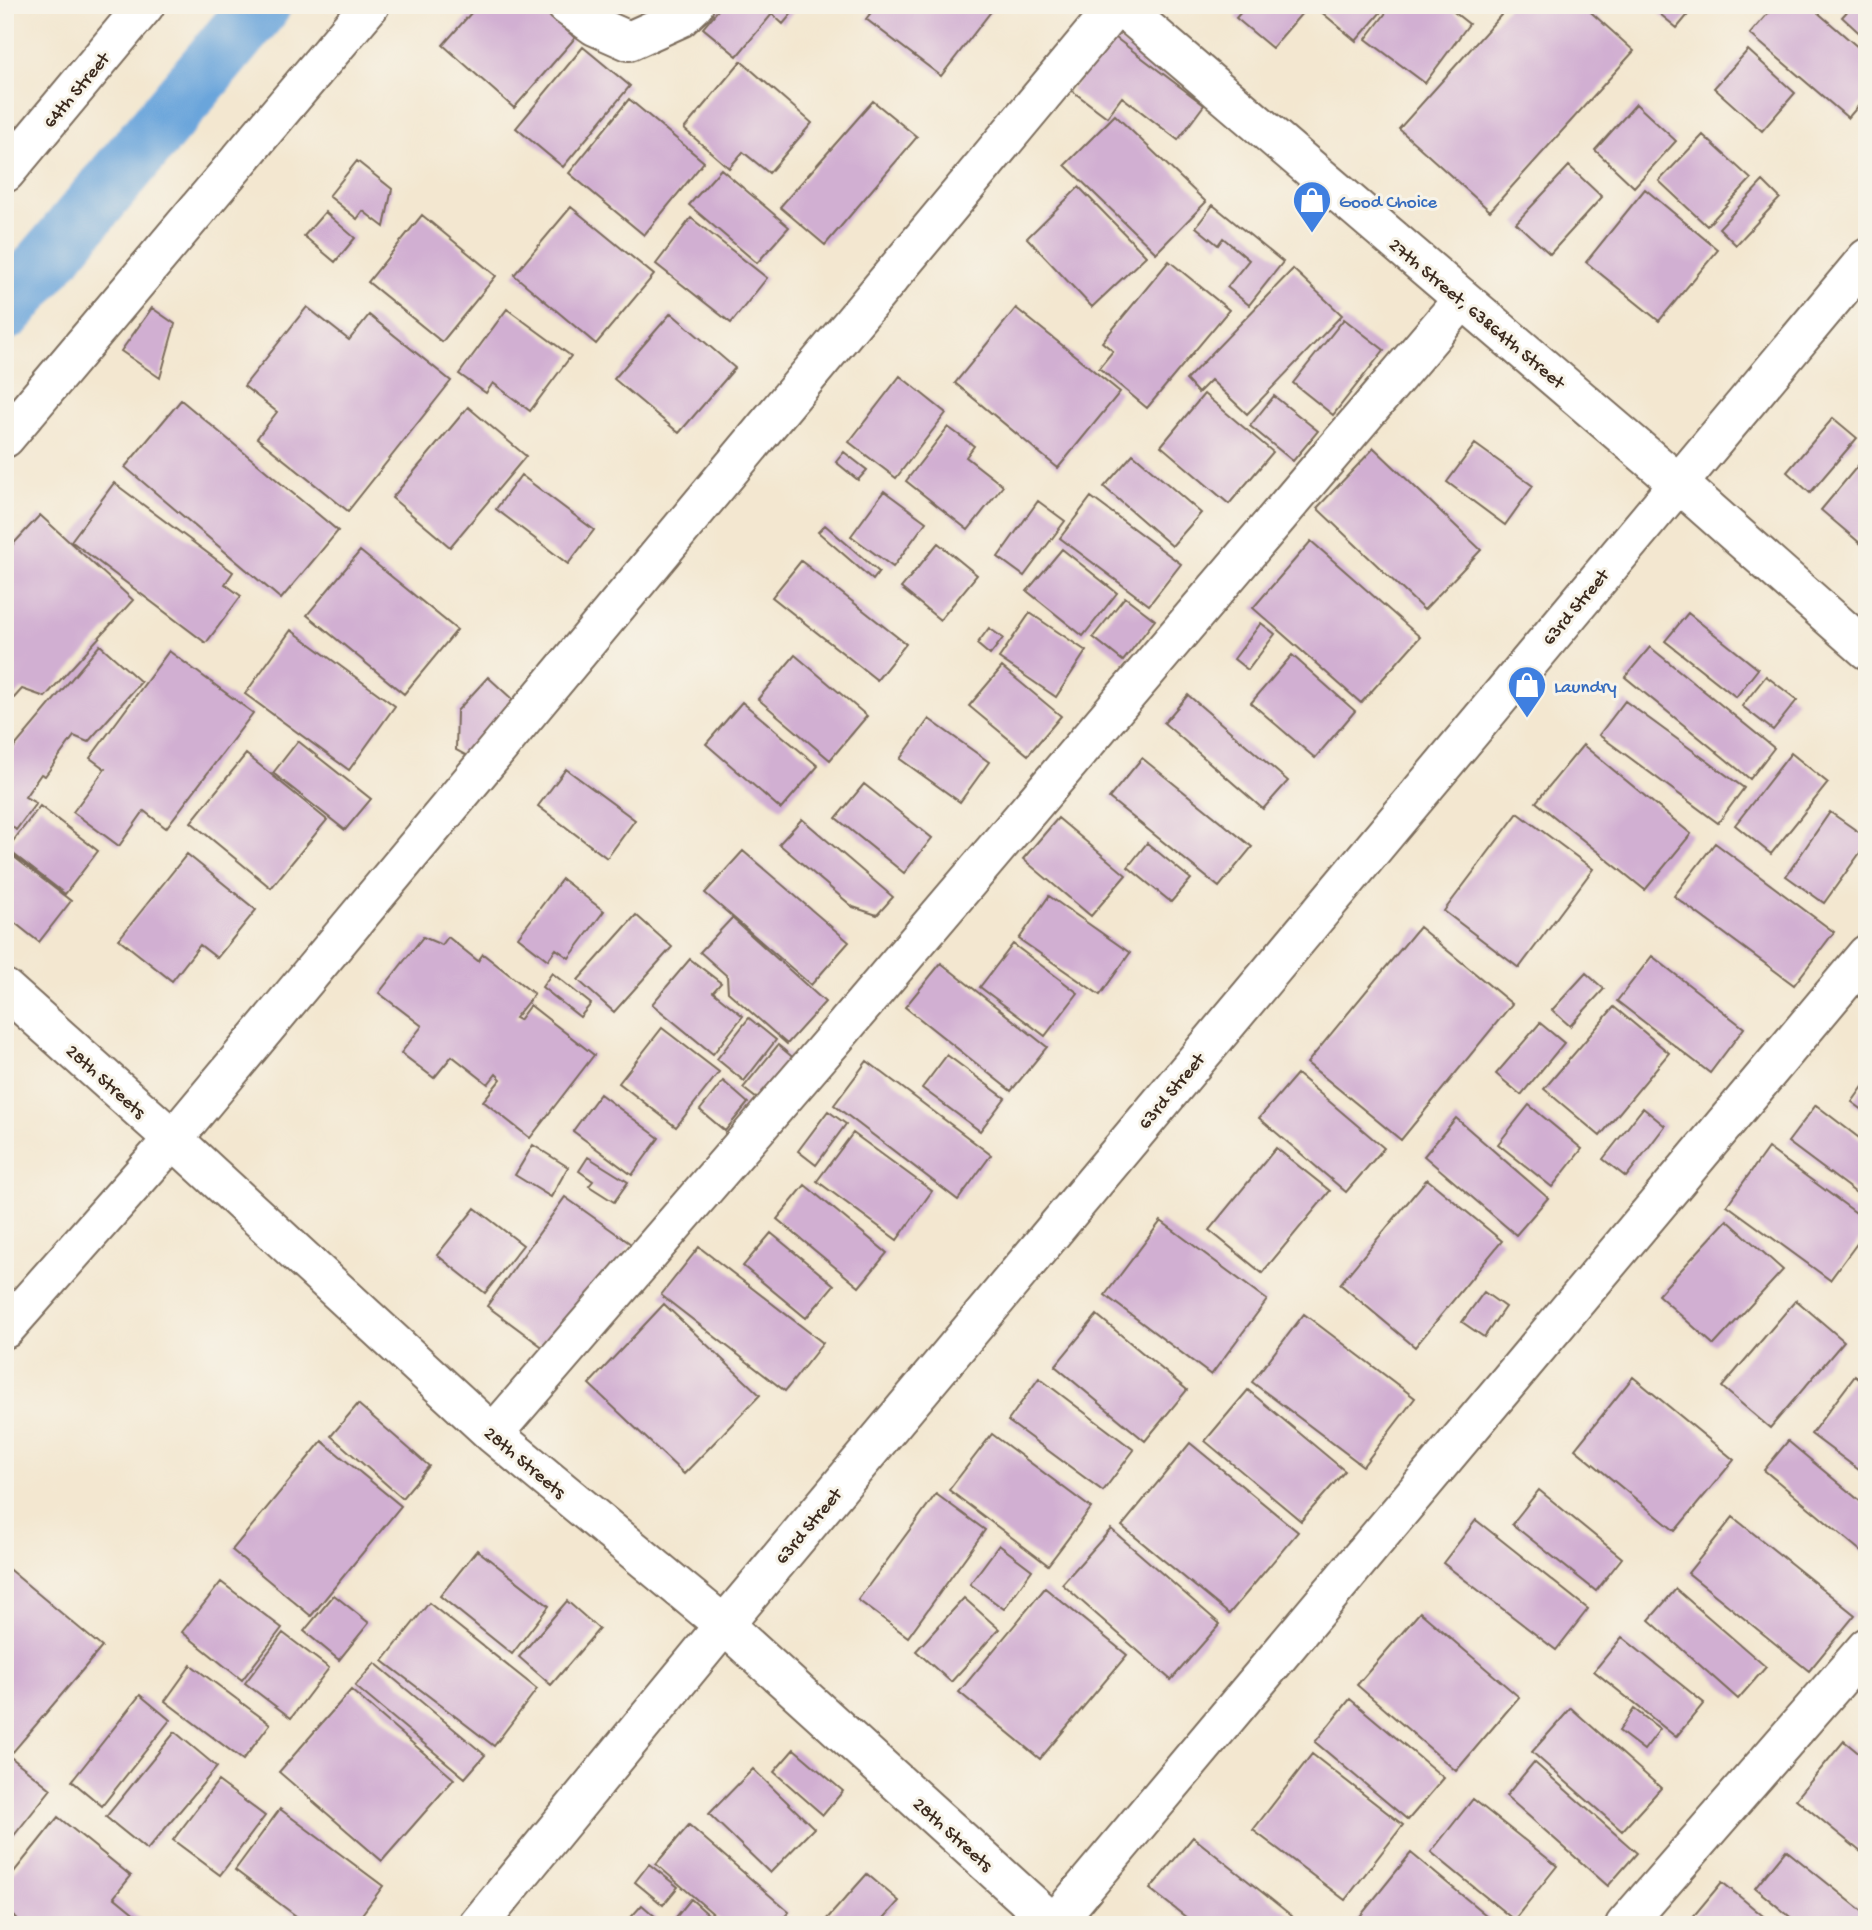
<svg xmlns="http://www.w3.org/2000/svg" width="1872" height="1930" viewBox="0 0 1872 1930" font-family="'Gochi Hand',sans-serif">
  <style>
    .lines { fill: none; stroke-linecap: round; stroke-linejoin: round }
    .canal { stroke: #6ba5db; stroke-width: 60 }
    .building { fill: #d1afd2 }
    .minor-casing { stroke: #7b6c5c; stroke-width: 42 }
    .minor { stroke: #fff; stroke-width: 38 }
    .labels { text-anchor: middle; stroke-width: 6; stroke-linejoin: round; paint-order: stroke }
    .street-label { font-size: 19px; fill: #3b2a1e; stroke: #f7f3e8 }
    .shop-label { font-size: 19px; fill: #366cbe; stroke: #f7f3e8; text-anchor: start }
  </style>
  <rect width="100%" height="100%" fill="#f7f3e8"/>
  <filter id="ink" filterUnits="userSpaceOnUse"><feTurbulence type="fractalNoise" baseFrequency=".0143" numOctaves="2"/><feDisplacementMap in="SourceGraphic" scale="14" xChannelSelector="R" yChannelSelector="G"/><feConvolveMatrix kernelMatrix="1 2 1 2 8 2 1 2 1" color-interpolation-filters="sRGB"/></filter>
  <filter id="wash" filterUnits="userSpaceOnUse"><feTurbulence type="fractalNoise" baseFrequency=".00686" numOctaves="4" result="noise"/><feDisplacementMap in="SourceGraphic" scale="28" xChannelSelector="R" yChannelSelector="G"/><feGaussianBlur stdDeviation="1.57" result="paint"/><feColorMatrix in="noise" values="0 0 0 0 0 0 0 0 0 0 0 0 0 0 0 0 0 1.4 0 .05"/><feComposite in="paint" operator="in"/></filter>
  <g filter="url(#wash)">
    <rect width="100%" height="100%" fill="#f3e7d0"/>
    <g class="lines">
      <path class="canal" d="M 5,311 L 261,5"/>
    </g>
    <g id="blocks">
      <path class="building" d="M 478,5 L 538,5 L 575,38 L 514,108 L 443,45 Z
        M 722,5 L 799,5 L 783,24 L 772,14 L 737,56 L 703,28 Z
        M 877,5 L 996,5 L 941,76 L 866,19 Z
        M 1247,5 L 1309,5 L 1272,48 L 1236,18 Z
        M 1323,5 L 1387,5 L 1356,41 L 1319,10 Z
        M 1392,5 L 1445,5 L 1469,24 L 1425,83 L 1366,39 Z
        M 1510,5 L 1583,5 L 1634,51 L 1490,211 L 1399,129 Z
        M 1649,5 L 1696,5 L 1677,28 Z
        M 1775,5 L 1809,5 L 1867,55 L 1867,96 L 1848,118 L 1750,34 Z
        M 1853,5 L 1867,5 L 1867,40 L 1842,17 Z
        M 1112,35 L 1204,105 L 1178,140 L 1122,97 L 1107,117 L 1071,90 Z
        M 583,47 L 630,86 L 563,167 L 516,128 Z
        M 1748,50 L 1795,93 L 1762,131 L 1714,88 Z
        M 741,61 L 812,123 L 769,173 L 743,152 L 729,168 L 684,129 Z
        M 629,99 L 704,162 L 644,235 L 569,173 Z
        M 873,101 L 917,137 L 825,245 L 780,207 Z
        M 1636,104 L 1676,141 L 1634,187 L 1595,150 Z
        M 1115,115 L 1206,202 L 1156,253 L 1065,165 Z
        M 1703,135 L 1751,179 L 1707,226 L 1659,181 Z
        M 357,161 L 392,189 L 384,227 L 363,211 L 357,219 L 329,196 Z
        M 1569,166 L 1602,197 L 1550,254 L 1516,223 Z
        M 721,169 L 789,227 L 757,263 L 689,205 Z
        M 1763,181 L 1780,198 L 1736,245 L 1719,228 Z
        M 1079,187 L 1146,256 L 1092,307 L 1027,238 Z
        M 1645,189 L 1718,250 L 1659,321 L 1586,262 Z
        M 1213,205 L 1283,262 L 1249,305 L 1227,287 L 1249,260 L 1223,238 L 1218,245 L 1196,227 Z
        M 571,207 L 654,275 L 596,344 L 514,275 Z
        M 325,212 L 355,238 L 335,262 L 304,236 Z
        M 422,215 L 496,276 L 442,342 L 368,282 Z
        M 691,218 L 767,278 L 731,323 L 656,264 Z
        M 1169,261 L 1229,310 L 1147,408 L 1099,368 L 1113,351 L 1102,342 Z
        M 1293,269 L 1342,315 L 1247,414 L 1211,380 L 1198,393 L 1186,380 Z
        M 307,307 L 349,340 L 369,315 L 451,381 L 348,511 L 257,438 L 277,412 L 244,386 Z
        M 152,308 L 175,324 L 160,378 L 121,351 Z
        M 1016,308 L 1120,392 L 1058,468 L 955,383 Z
        M 507,309 L 571,356 L 530,411 L 493,383 L 486,393 L 459,374 Z
        M 671,313 L 735,368 L 679,433 L 614,379 Z
        M 1344,319 L 1384,350 L 1333,415 L 1293,383 Z
        M 900,376 L 946,413 L 896,478 L 849,442 Z
        M 1204,394 L 1273,452 L 1229,504 L 1161,446 Z
        M 1274,396 L 1318,431 L 1293,461 L 1250,426 Z
        M 181,400 L 338,531 L 281,599 L 125,467 Z
        M 468,407 L 526,456 L 450,547 L 392,498 Z
        M 1833,418 L 1857,438 L 1810,493 L 1787,472 Z
        M 948,427 L 974,446 L 966,457 L 1003,486 L 968,530 L 906,481 Z
        M 1475,444 L 1533,486 L 1505,525 L 1447,482 Z
        M 1374,448 L 1481,550 L 1424,610 L 1317,508 Z
        M 844,452 L 867,470 L 858,480 L 836,462 Z
        M 1133,454 L 1201,513 L 1172,546 L 1104,487 Z
        M 1865,457 L 1867,458 L 1867,549 L 1821,510 Z
        M 521,475 L 594,530 L 568,564 L 496,509 Z
        M 114,483 L 233,572 L 225,584 L 241,596 L 206,643 L 71,541 Z
        M 884,491 L 926,522 L 893,567 L 851,536 Z
        M 1091,497 L 1181,564 L 1149,605 L 1060,538 Z
        M 1038,501 L 1065,521 L 1024,576 L 998,557 Z
        M 40,515 L 133,600 L 45,697 L 22,689 L 5,708 L 5,553 Z
        M 825,525 L 879,572 L 873,580 L 818,532 Z
        M 1311,541 L 1420,637 L 1361,703 L 1253,608 Z
        M 938,543 L 977,575 L 940,620 L 901,588 Z
        M 1062,549 L 1117,593 L 1083,636 L 1027,591 Z
        M 360,551 L 457,630 L 404,694 L 307,615 Z
        M 801,561 L 906,644 L 877,680 L 772,597 Z
        M 1125,597 L 1155,620 L 1123,661 L 1093,637 Z
        M 1030,613 L 1086,651 L 1056,697 L 999,658 Z
        M 1688,613 L 1758,669 L 1736,697 L 1665,641 Z
        M 1261,623 L 1275,634 L 1248,670 L 1234,659 Z
        M 989,628 L 1003,638 L 990,655 L 977,644 Z
        M 291,630 L 395,706 L 349,770 L 245,694 Z
        M 100,645 L 141,682 L 88,742 L 74,736 L 45,776 L 41,774 L 25,797 L 36,803 L 16,830 L 5,820 L 5,758 Z
        M 1650,647 L 1774,748 L 1750,779 L 1625,677 Z
        M 169,651 L 253,713 L 166,828 L 144,811 L 119,846 L 73,812 L 105,769 L 90,758 Z
        M 795,655 L 867,716 L 830,760 L 758,699 Z
        M 1292,655 L 1355,711 L 1315,758 L 1251,703 Z
        M 1002,667 L 1061,716 L 1028,755 L 969,706 Z
        M 1766,676 L 1797,700 L 1773,730 L 1742,706 Z
        M 488,677 L 513,700 L 480,763 L 456,750 L 457,711 Z
        M 1188,695 L 1288,781 L 1263,809 L 1164,723 Z
        M 1625,701 L 1744,788 L 1718,823 L 1599,735 Z
        M 742,702 L 818,766 L 781,809 L 706,744 Z
        M 929,719 L 989,762 L 960,802 L 900,759 Z
        M 298,741 L 371,799 L 345,830 L 273,773 Z
        M 1583,745 L 1691,834 L 1645,890 L 1536,802 Z
        M 1791,753 L 1828,783 L 1771,854 L 1735,825 Z
        M 246,754 L 327,820 L 271,888 L 191,822 Z
        M 1142,758 L 1252,847 L 1219,887 L 1109,798 Z
        M 566,769 L 635,820 L 607,858 L 538,806 Z
        M 864,784 L 932,838 L 904,873 L 836,818 Z
        M 40,806 L 98,851 L 65,894 L 7,849 Z
        M 1830,812 L 1867,838 L 1867,843 L 1824,903 L 1786,876 Z
        M 1518,813 L 1593,869 L 1519,968 L 1444,911 Z
        M 1058,818 L 1126,875 L 1091,916 L 1023,859 Z
        M 802,819 L 893,897 L 877,915 L 853,907 L 779,844 Z
        M 1147,843 L 1191,879 L 1171,902 L 1128,867 Z
        M 1715,843 L 1834,932 L 1794,985 L 1674,896 Z
        M 5,850 L 71,901 L 39,942 L 5,915 Z
        M 743,851 L 849,942 L 811,985 L 705,893 Z
        M 187,854 L 256,910 L 217,958 L 200,945 L 172,981 L 119,939 Z
        M 562,879 L 604,911 L 569,958 L 556,949 L 548,960 L 518,937 Z
        M 1049,896 L 1130,953 L 1100,995 L 1019,939 Z
        M 636,915 L 672,947 L 614,1012 L 578,980 Z
        M 732,918 L 825,1002 L 787,1044 L 728,992 L 727,976 L 700,952 Z
        M 1419,927 L 1512,1004 L 1401,1140 L 1307,1063 Z
        M 423,937 L 442,945 L 448,937 L 478,961 L 483,954 L 534,994 L 515,1018 L 519,1020 L 530,1005 L 594,1055 L 530,1138 L 483,1101 L 501,1079 L 496,1074 L 488,1084 L 452,1056 L 434,1078 L 401,1053 L 422,1026 L 379,993 Z
        M 1013,944 L 1078,993 L 1045,1036 L 980,987 Z
        M 1652,956 L 1744,1028 L 1710,1073 L 1617,1001 Z
        M 690,959 L 721,983 L 713,992 L 743,1016 L 713,1054 L 652,1004 Z
        M 941,963 L 1047,1047 L 1011,1091 L 905,1007 Z
        M 552,973 L 591,1004 L 580,1017 L 542,987 Z
        M 1586,973 L 1604,989 L 1570,1026 L 1552,1010 Z
        M 1614,1007 L 1669,1053 L 1600,1136 L 1544,1089 Z
        M 749,1018 L 776,1040 L 744,1081 L 717,1059 Z
        M 1540,1023 L 1564,1043 L 1521,1095 L 1496,1074 Z
        M 662,1028 L 719,1072 L 676,1127 L 619,1083 Z
        M 778,1045 L 803,1066 L 770,1109 L 743,1088 Z
        M 947,1055 L 1005,1098 L 980,1131 L 922,1088 Z
        M 867,1061 L 991,1155 L 958,1200 L 834,1105 Z
        M 1297,1074 L 1384,1148 L 1346,1192 L 1259,1118 Z
        M 723,1081 L 748,1103 L 725,1131 L 700,1110 Z
        M 1867,1081 L 1867,1113 L 1852,1102 Z
        M 600,1094 L 659,1138 L 632,1175 L 573,1131 Z
        M 1529,1105 L 1582,1149 L 1552,1187 L 1498,1144 Z
        M 1816,1105 L 1867,1144 L 1867,1201 L 1788,1142 Z
        M 1643,1108 L 1665,1126 L 1626,1177 L 1603,1159 Z
        M 828,1111 L 846,1124 L 816,1165 L 798,1151 Z
        M 1456,1118 L 1548,1198 L 1516,1235 L 1424,1156 Z
        M 853,1133 L 932,1191 L 897,1240 L 817,1181 Z
        M 533,1145 L 568,1167 L 551,1197 L 515,1175 Z
        M 1276,1148 L 1330,1191 L 1262,1273 L 1209,1230 Z
        M 1768,1148 L 1867,1221 L 1867,1230 L 1830,1280 L 1727,1205 Z
        M 588,1157 L 628,1182 L 614,1202 L 589,1186 L 593,1181 L 579,1171 Z
        M 1427,1179 L 1502,1241 L 1415,1347 L 1340,1284 Z
        M 805,1185 L 887,1253 L 859,1287 L 777,1219 Z
        M 565,1197 L 631,1244 L 552,1354 L 487,1306 Z
        M 475,1208 L 523,1245 L 485,1293 L 437,1255 Z
        M 1727,1220 L 1783,1270 L 1714,1345 L 1658,1295 Z
        M 1161,1221 L 1267,1300 L 1211,1375 L 1105,1295 Z
        M 771,1233 L 834,1285 L 806,1318 L 743,1266 Z
        M 699,1247 L 823,1343 L 785,1391 L 661,1295 Z
        M 1484,1292 L 1505,1307 L 1484,1337 L 1462,1322 Z
        M 1796,1300 L 1844,1341 L 1770,1428 L 1722,1387 Z
        M 664,1304 L 760,1395 L 684,1474 L 589,1384 Z
        M 1304,1314 L 1415,1398 L 1363,1466 L 1252,1382 Z
        M 1097,1315 L 1187,1390 L 1145,1441 L 1055,1366 Z
        M 1855,1376 L 1867,1385 L 1867,1476 L 1811,1434 Z
        M 1633,1377 L 1734,1460 L 1675,1531 L 1575,1449 Z
        M 1039,1378 L 1134,1450 L 1103,1491 L 1008,1421 Z
        M 1248,1390 L 1345,1471 L 1301,1521 L 1205,1441 Z
        M 358,1404 L 429,1466 L 402,1498 L 331,1436 Z
        M 992,1434 L 1091,1508 L 1048,1565 L 949,1490 Z
        M 322,1441 L 401,1506 L 311,1616 L 232,1550 Z
        M 1788,1441 L 1867,1507 L 1867,1549 L 1863,1553 L 1764,1470 Z
        M 1190,1443 L 1298,1532 L 1229,1614 L 1122,1526 Z
        M 1539,1490 L 1622,1558 L 1596,1591 L 1512,1524 Z
        M 936,1494 L 985,1530 L 908,1637 L 858,1600 Z
        M 1733,1517 L 1855,1615 L 1809,1671 L 1688,1573 Z
        M 1476,1520 L 1588,1609 L 1556,1650 L 1443,1563 Z
        M 1111,1529 L 1220,1624 L 1171,1680 L 1062,1584 Z
        M 999,1545 L 1032,1570 L 1004,1609 L 970,1584 Z
        M 477,1550 L 549,1606 L 512,1654 L 440,1596 Z
        M 5,1566 L 102,1647 L 13,1752 L 5,1746 Z
        M 221,1582 L 282,1628 L 242,1680 L 182,1632 Z
        M 1045,1588 L 1127,1655 L 1040,1759 L 959,1692 Z
        M 1676,1589 L 1766,1667 L 1738,1699 L 1649,1620 Z
        M 334,1595 L 369,1623 L 339,1660 L 304,1631 Z
        M 964,1598 L 999,1629 L 951,1682 L 916,1651 Z
        M 567,1601 L 599,1629 L 551,1685 L 519,1657 Z
        M 429,1603 L 537,1689 L 494,1746 L 383,1661 Z
        M 1420,1612 L 1519,1697 L 1456,1771 L 1357,1685 Z
        M 283,1633 L 329,1668 L 291,1718 L 245,1683 Z
        M 1622,1637 L 1704,1703 L 1676,1737 L 1594,1671 Z
        M 375,1663 L 485,1755 L 465,1778 L 355,1686 Z
        M 191,1665 L 270,1724 L 243,1760 L 165,1701 Z
        M 351,1690 L 454,1779 L 382,1861 L 279,1772 Z
        M 140,1695 L 170,1720 L 102,1806 L 72,1781 Z
        M 1350,1699 L 1444,1778 L 1408,1820 L 1315,1742 Z
        M 1571,1708 L 1661,1788 L 1622,1831 L 1532,1752 Z
        M 1634,1709 L 1660,1729 L 1644,1750 L 1619,1731 Z
        M 175,1732 L 217,1767 L 147,1850 L 106,1817 Z
        M 1844,1741 L 1867,1760 L 1867,1857 L 1796,1799 Z
        M 794,1749 L 843,1791 L 823,1815 L 774,1772 Z
        M 1312,1754 L 1403,1825 L 1345,1900 L 1253,1830 Z
        M 8,1755 L 51,1789 L 8,1843 L 5,1841 L 5,1759 Z
        M 1534,1762 L 1637,1853 L 1608,1886 L 1506,1796 Z
        M 753,1769 L 814,1828 L 770,1873 L 709,1814 Z
        M 218,1781 L 265,1816 L 220,1875 L 173,1840 Z
        M 1473,1799 L 1557,1866 L 1514,1920 L 1431,1852 Z
        M 280,1809 L 383,1886 L 354,1925 L 308,1925 L 235,1870 Z
        M 58,1817 L 131,1876 L 114,1897 L 142,1920 L 137,1925 L 24,1925 L 5,1909 L 5,1883 Z
        M 689,1825 L 789,1912 L 777,1925 L 726,1925 L 656,1864 Z
        M 1193,1837 L 1292,1916 L 1284,1925 L 1196,1925 L 1150,1889 Z
        M 1786,1850 L 1867,1915 L 1867,1925 L 1800,1925 L 1755,1888 Z
        M 1411,1853 L 1498,1925 L 1353,1925 Z
        M 649,1864 L 678,1887 L 663,1905 L 635,1882 Z
        M 867,1874 L 899,1901 L 878,1925 L 829,1925 L 825,1921 Z
        M 1722,1882 L 1774,1925 L 1686,1925 Z
        M 691,1899 L 720,1925 L 675,1925 L 672,1922 Z
        M 642,1905 L 665,1925 L 624,1925 Z"/>
    </g>
  </g>
  <g filter="url(#ink)">
    <use href="#blocks" fill-opacity="0" stroke="#7b6c5c" stroke-width="2"/>
    <g class="lines">
      <g class="minor-casing">
        <path id="minor" d="M 566,5 L 595,26 L 629,41 L 680,18 L 694,5
          M 1119,5 L 1677,482 L 1867,650
          M 5,173 L 145,5
          M 5,438 L 370,5
          M 5,989 L 173,1139 L 493,1434 L 724,1625 L 1055,1925
          M 5,1329 L 173,1139 L 1117,5
          M 493,1434 L 834,1039 L 1463,299
          M 478,1925 L 724,1625 L 1867,258
          M 1053,1925 L 1867,954
          M 1625,1925 L 1867,1647"/>
      </g>
      <use href="#minor" class="minor"/>
    </g>
  </g>
  <defs>
    <g id="shop-pin" transform="scale(2.0125)"><path d="M0 17L-7.5 6A9.5 9.5 0 1 1 7.5 6Z" fill="#3f7fe0" stroke="#f7f3e8"/><path d="M-5-2.5h2.3a2.7 3.5 0 0 1 5.4 0H5L5.5 6h-11ZM-1.5-2.5h3a1.5 2.3 0 0 0-3 0Z" fill="#fff"/></g>
  </defs>
  <g fill-rule="evenodd">
    <use href="#shop-pin" x="1312" y="200"/>
    <use href="#shop-pin" x="1527" y="685"/>
  </g>
  <g class="labels">
    <g class="street-label">
      <text transform="translate(75 89) rotate(-50)" y="7">64th Street</text>
      <text transform="translate(1478 312) rotate(40)" y="7">27th Street, 63&amp;64th Street</text>
      <text transform="translate(1574 606) rotate(-50)" y="7">63rd Street</text>
      <text transform="translate(107 1080) rotate(42)" y="7">28th Streets</text>
      <text transform="translate(1170 1090) rotate(-50)" y="7">63rd Street</text>
      <text transform="translate(526 1461) rotate(40)" y="7">28th Streets</text>
      <text transform="translate(807 1525) rotate(-50)" y="7">63rd Street</text>
      <text transform="translate(954 1833) rotate(42)" y="7">28th Streets</text>
    </g>
    <g class="shop-label">
      <text x="1339" y="207">Good Choice</text>
      <text x="1554" y="692">Laundry</text>
    </g>
  </g>
  <rect width="1872" height="1930" fill="none" stroke="#f7f3e8" stroke-width="28"/>
</svg>
